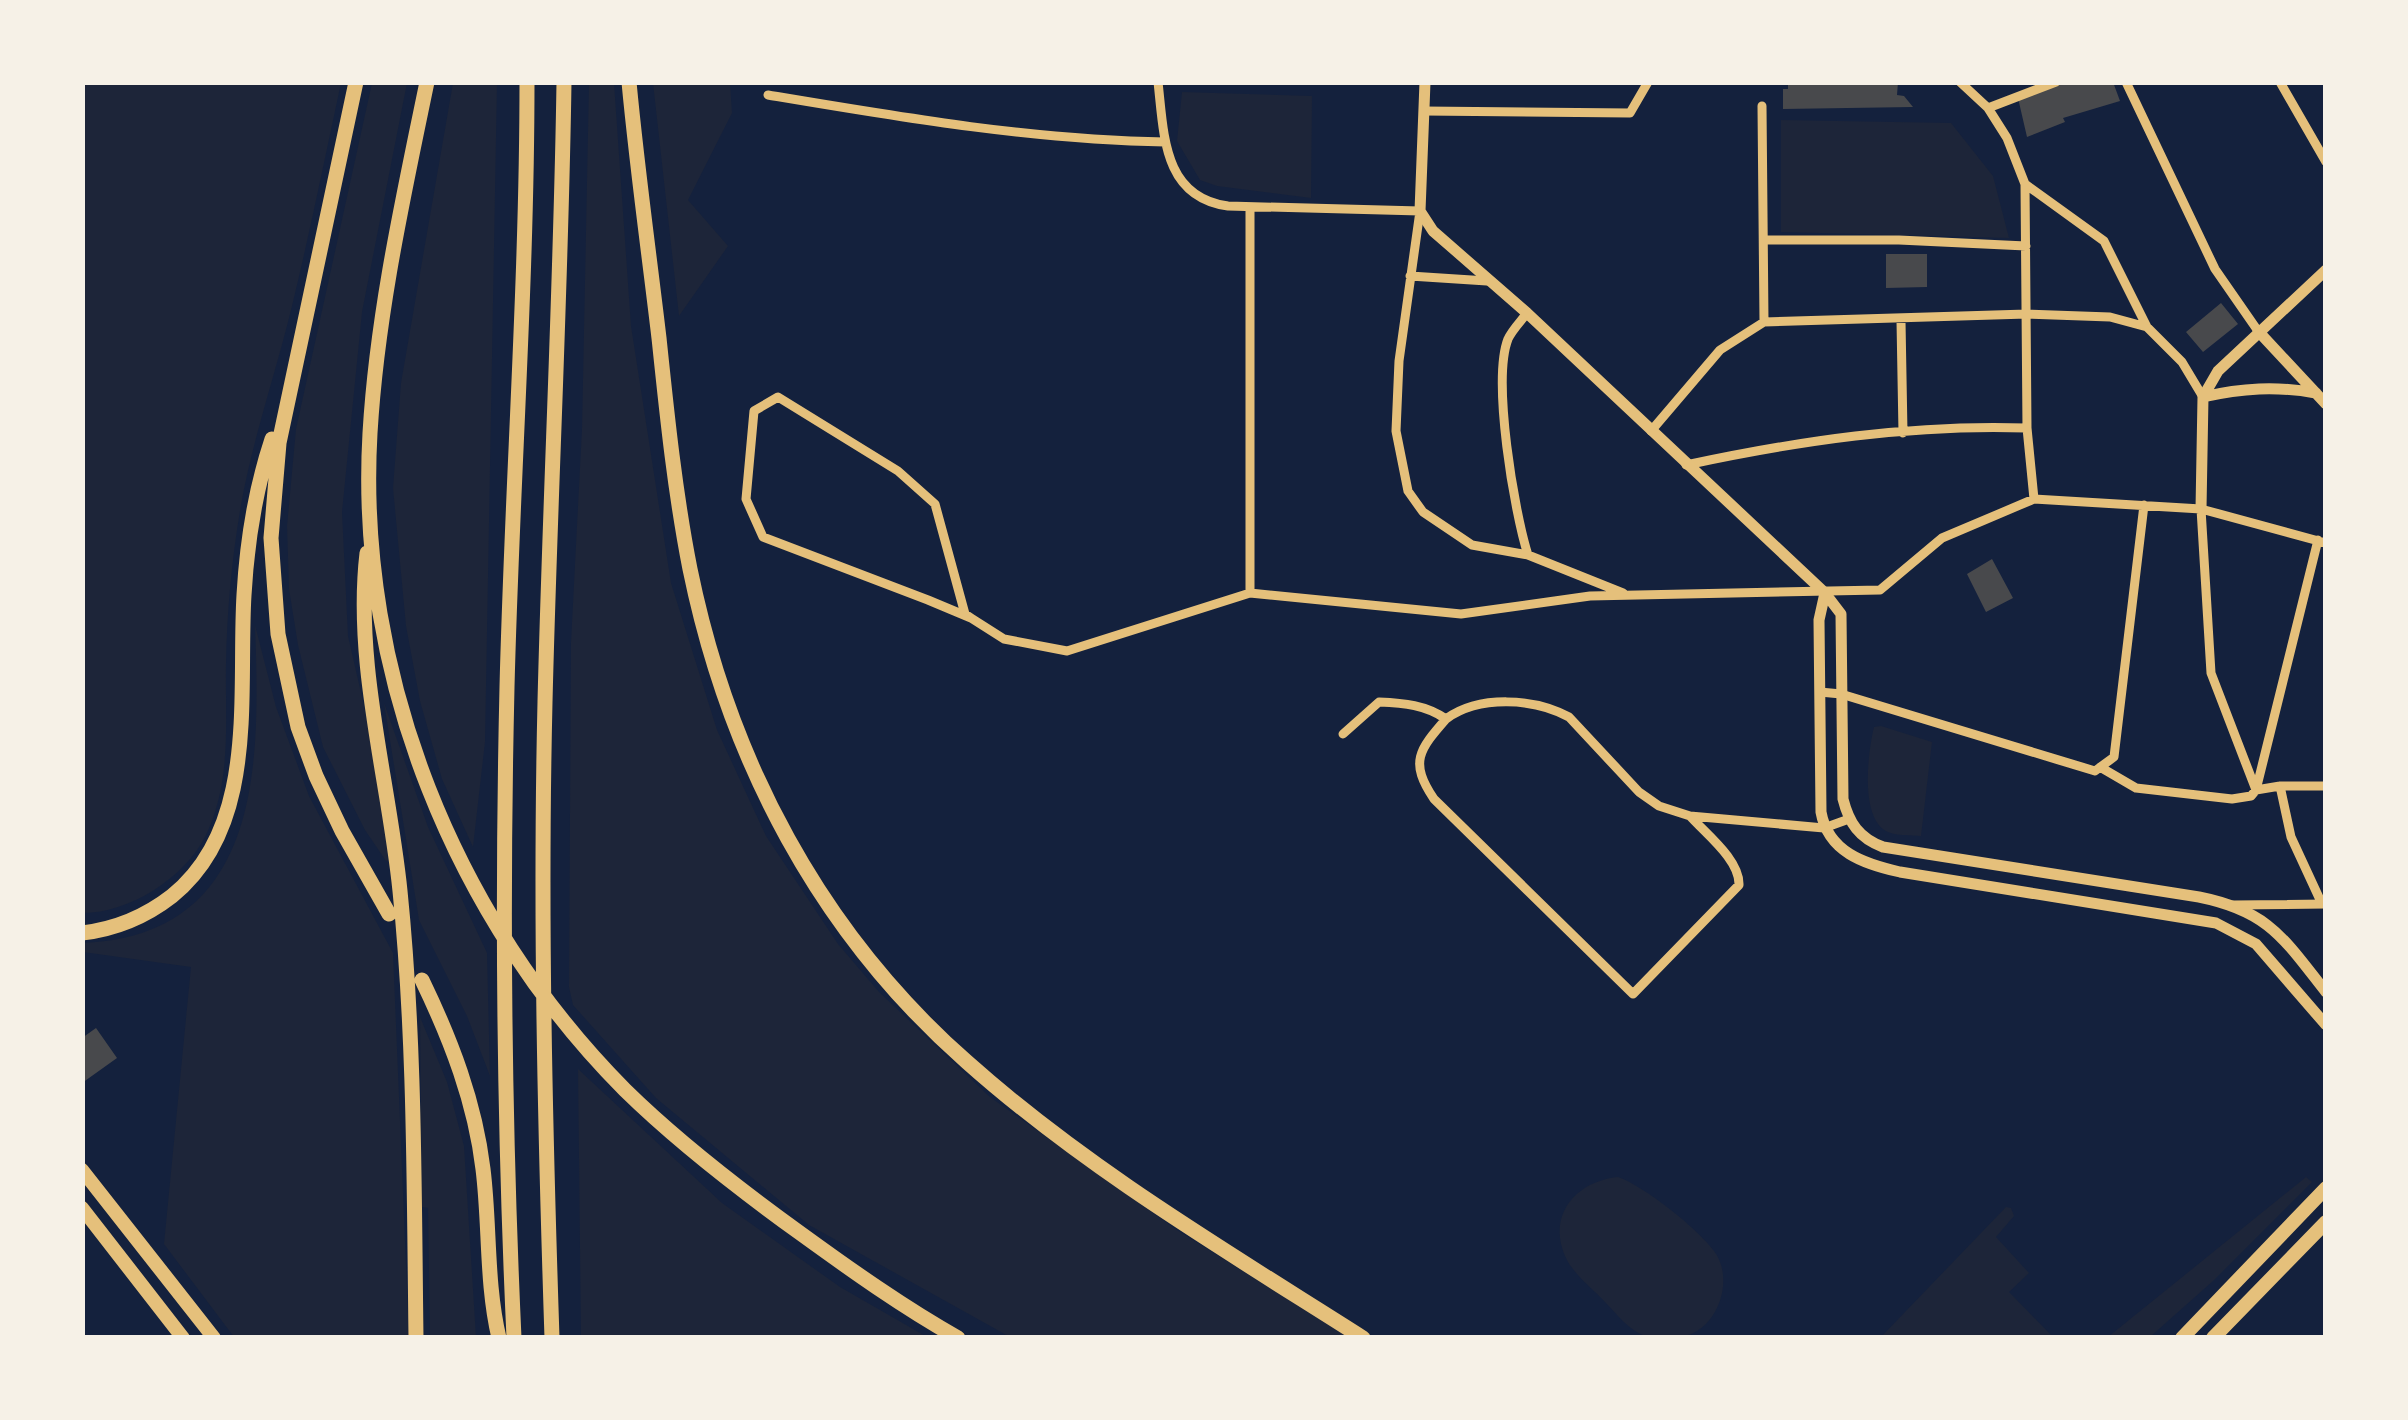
<svg xmlns="http://www.w3.org/2000/svg" width="2408" height="1420" viewBox="0 0 2408 1420" font-family="Quicksand,sans-serif">
  <style>
    .green { fill: #1d2539 }
    .building { fill: #48494c }
    .lines { fill: none; stroke-linecap: round; stroke-linejoin: round }
    .minor { stroke: #e5c07b; stroke-width: 9 }
    .tertiary { stroke: #e5c07b; stroke-width: 11 }
    .primary { stroke: #e5c07b; stroke-width: 14 }
    .motorway { stroke: #e5c07b; stroke-width: 15 }
  </style>
  <rect width="100%" height="100%" fill="#14213d"/>
  <path class="green" d="M 82,83 L 341,83 C 325,157 310,232 292,306 C 276,372 253,438 241,505 C 232,557 227,610 226,664 C 225,723 232,780 206,835 C 185,878 129,913 83,913 Z
    M 372,83 L 407,83 L 362,312 L 342,512 L 348,636 L 367,719 L 389,860 L 386,861 L 365,830 L 323,747 L 298,645 L 289,589 L 287,526 L 296,429 Z
    M 453,83 L 497,83 L 485,742 L 473,847 L 442,779 L 420,701 L 406,626 L 393,488 L 401,383 Z
    M 614,83 L 631,326 L 671,583 L 717,730 L 766,836 L 838,944 L 879,992 L 990,1097 L 1177,1230 L 1348,1337 L 1010,1337 L 809,1225 L 656,1098 L 573,1005 L 569,987 L 571,642 L 582,429 L 589,83 Z
    M 653,83 L 730,83 L 732,113 L 688,200 L 728,246 L 679,316 Z
    M 1182,92 L 1312,96 L 1311,198 L 1217,186 L 1200,180 L 1177,141 Z
    M 1781,120 L 1951,123 L 1993,176 L 2009,238 L 1781,232 Z
    M 255,625 L 276,707 L 309,796 L 393,953 L 409,1337 L 234,1337 L 164,1244 L 191,967 L 83,952 L 82,943 C 264,936 260,761 255,625 Z
    M 384,703 L 428,827 L 487,953 L 490,1076 L 467,1016 L 419,920 Z
    M 1881,726 L 1932,742 L 1921,836 C 1911,835 1897,836 1888,832 C 1859,820 1868,751 1874,727 Z
    M 420,1017 L 447,1082 L 464,1146 L 476,1337 L 430,1337 L 428,1208 L 422,1207 Z
    M 578,1069 L 722,1203 L 840,1287 L 927,1337 L 581,1337 Z
    M 1618,1177 C 1644,1186 1697,1228 1714,1251 C 1728,1269 1725,1297 1713,1315 C 1705,1328 1691,1337 1675,1338 C 1666,1338 1654,1339 1645,1336 C 1628,1330 1617,1314 1605,1302 C 1592,1288 1572,1273 1565,1256 C 1547,1214 1577,1181 1618,1177 Z
    M 2306,1177 L 2312,1182 L 2213,1281 L 2150,1337 L 2108,1337 Z
    M 2006,1207 L 2011,1208 L 2014,1216 L 1996,1237 L 2029,1273 L 2009,1292 L 2053,1337 L 1881,1337 Z"/>
  <path class="building" d="M 1788,82 L 1898,82 L 1897,95 L 1904,96 L 1913,107 L 1783,109 L 1783,89 L 1788,89 Z
    M 2067,82 L 2113,82 L 2120,101 L 2063,118 L 2065,122 L 2027,137 L 2018,98 Z
    M 1886,254 L 1927,254 L 1927,287 L 1886,288 Z
    M 2221,303 L 2238,324 L 2203,352 L 2186,332 Z
    M 1992,559 L 2013,598 L 1986,612 L 1967,574 Z
    M 96,1028 L 117,1058 L 82,1083 L 82,1038 Z"/>
  <g class="lines">
    <path class="minor" d="M 1158,82 C 1164,135 1163,197 1228,206 L 1420,211 L 1399,361 L 1396,431 L 1408,491 L 1423,512 L 1472,545 L 1528,555 L 1623,593
      M 1960,82 L 1988,108 L 2007,138 L 2025,184 L 2027,428 L 2034,499
      M 2126,82 L 2215,269 L 2258,331
      M 2280,82 L 2326,162
      M 768,95 C 899,117 1033,140 1165,142
      M 1762,106 L 1764,322
      M 1988,108 L 2056,82
      M 1424,111 L 1630,113 L 1648,82
      M 2025,184 L 2104,241 L 2147,327
      M 1250,207 L 1250,593
      M 1764,240 L 1899,240 L 2026,246
      M 1410,276 L 1487,281
      M 1527,313 C 1521,321 1512,330 1508,339 C 1492,380 1514,511 1528,555
      M 1901,321 L 1903,433
      M 1651,431 L 1720,350 L 1764,322 L 2027,314 L 2110,317 L 2147,327 L 2182,362 L 2203,397
      M 1686,465 C 1798,441 1912,424 2027,428
      M 2201,509 L 2211,673 L 2256,790 L 2280,786 L 2326,786
      M 971,618 L 965,614 L 935,504 L 898,471 L 778,397 L 754,411 L 746,499 L 763,537 L 928,600 L 971,618 L 1004,639 L 1067,651 L 1250,593 L 1461,614 L 1590,596 L 1880,590 L 1942,538 L 2034,499 L 2201,509 L 2326,543
      M 1820,692 L 1841,694 L 2095,771 L 2114,757 L 2144,505
      M 1446,719 C 1419,750 1409,762 1434,799 L 1633,994 L 1739,885 C 1740,860 1706,834 1690,816
      M 1343,734 L 1379,702 C 1404,703 1426,705 1446,719 C 1479,695 1534,698 1569,717 L 1639,792 L 1659,806 L 1690,816 L 1824,828 L 1849,819
      M 2100,767 L 2136,788 L 2232,799 L 2251,796 L 2256,790 L 2318,540
      M 2280,786 L 2291,837 L 2322,904
      M 2233,905 L 2326,904"/>
    <path class="tertiary" d="M 1425,82 L 1420,211 L 1433,231 L 1527,313 L 1825,593 L 1841,614 L 1843,799 C 1849,823 1859,838 1883,847 L 2199,897 C 2269,911 2284,939 2326,992
      M 2258,331 L 2326,404
      M 2203,397 C 2242,388 2276,386 2316,393
      M 2201,509 L 2203,397 L 2218,371 L 2326,270
      M 1825,593 L 1819,620 L 1821,812 C 1828,852 1864,864 1900,872 L 2216,923 L 2256,944 L 2326,1025"/>
    <path class="primary" d="M 82,1170 L 214,1338
      M 82,1208 L 183,1338
      M 2182,1338 L 2326,1188
      M 2213,1338 L 2326,1222"/>
    <path class="motorway" d="M 356,82 L 279,443 L 271,538 L 278,634 L 298,727 L 316,776 L 342,831 L 389,914
      M 427,82 C 403,198 377,315 370,433 C 356,675 455,919 625,1090 C 679,1143 739,1189 800,1233 C 851,1270 903,1307 958,1338
      M 629,82 C 637,168 649,253 659,338 C 667,415 675,493 690,569 C 729,760 820,933 967,1062 C 1087,1169 1228,1252 1363,1338
      M 367,553 C 354,664 389,781 400,891 C 415,1039 414,1189 416,1338
      M 82,933 C 117,929 145,917 172,896 C 259,826 238,694 244,595 C 247,542 255,490 272,439
      M 422,980 C 451,1040 475,1102 483,1169 C 490,1225 486,1283 499,1338
      M 514,1338 C 504,1121 502,904 507,687 C 512,485 527,284 527,82
      M 552,1338 C 545,1126 540,914 545,702 C 550,496 561,289 564,82"/>
  </g>
  <rect width="2408" height="1420" fill="none" stroke="#f6f1e7" stroke-width="170"/>
</svg>
